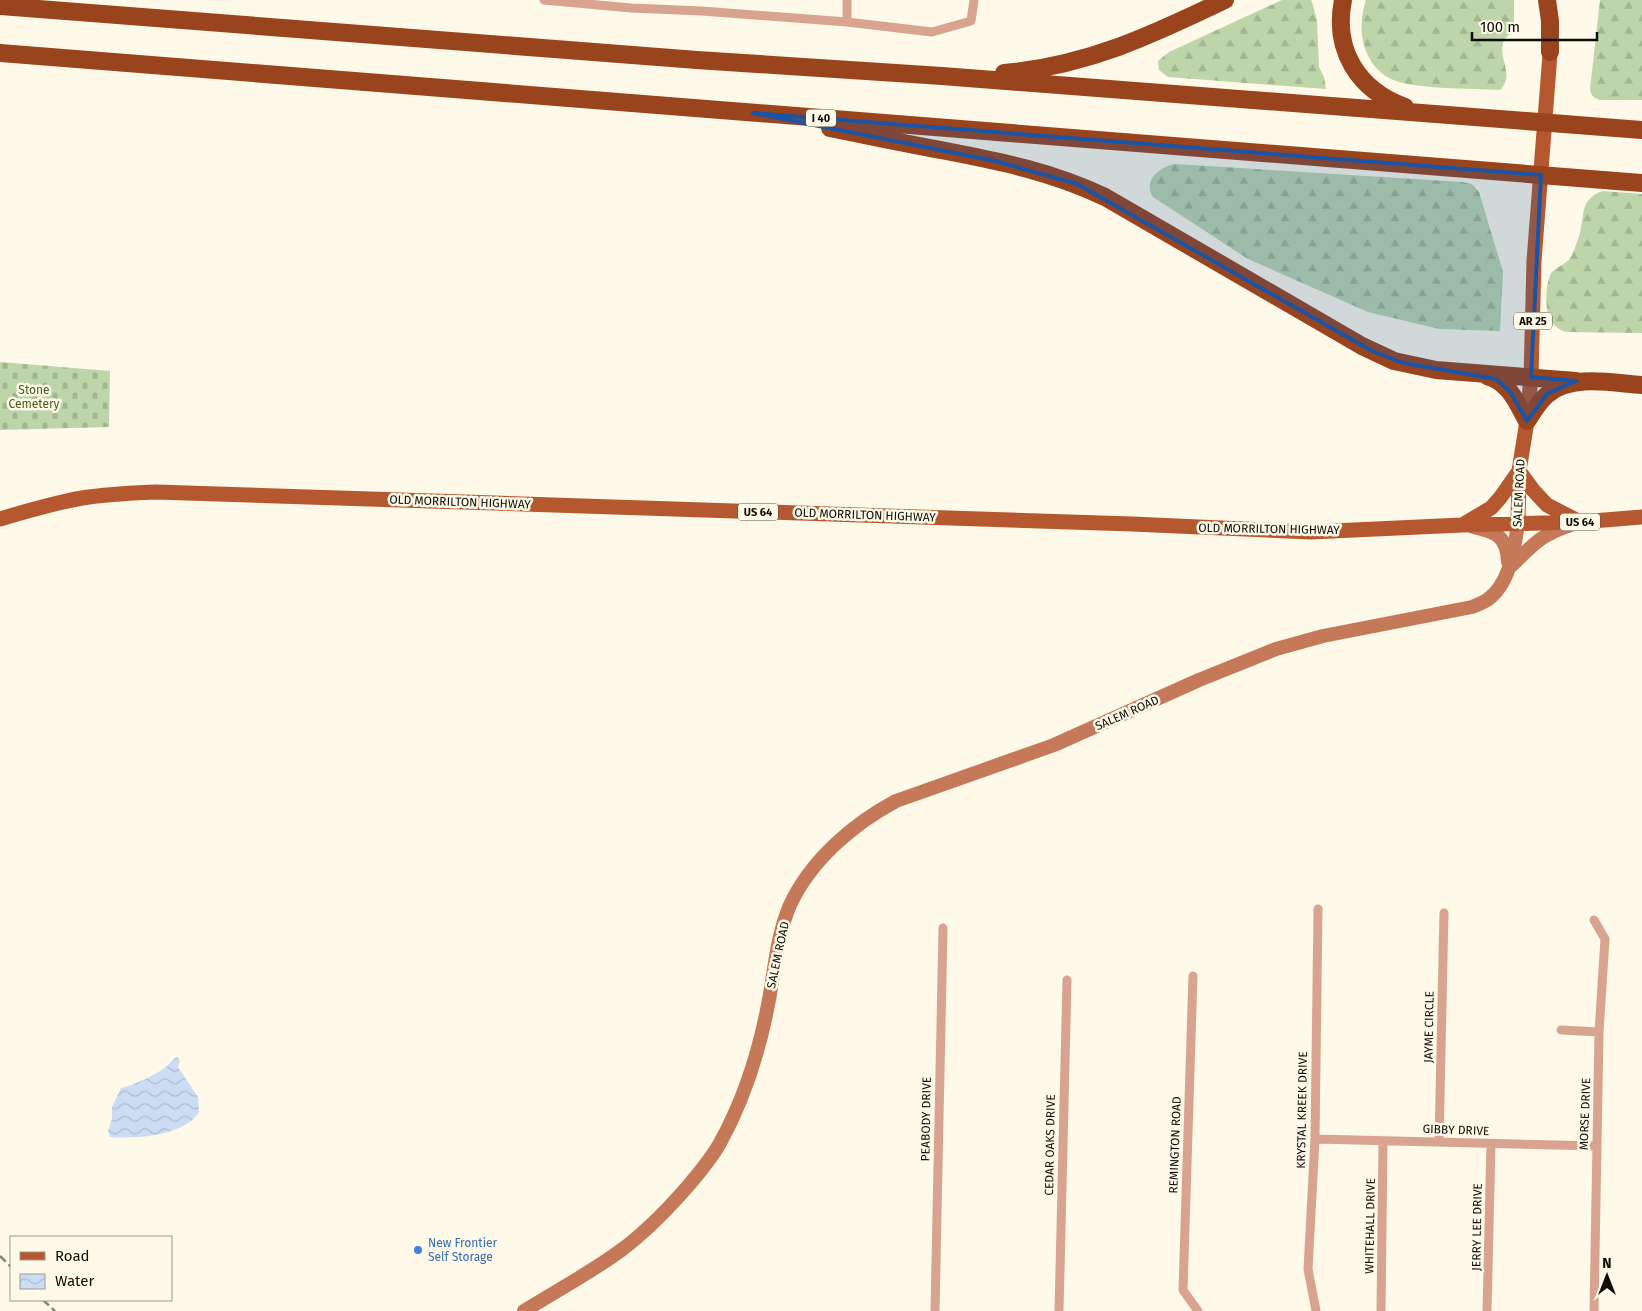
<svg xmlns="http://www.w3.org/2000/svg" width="1642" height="1311" viewBox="0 0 1642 1311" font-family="'Fira Sans',sans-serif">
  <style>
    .forest { fill: url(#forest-firs) }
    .cemetery { fill: url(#cemetery-stones) }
    .water { fill: url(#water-waves) }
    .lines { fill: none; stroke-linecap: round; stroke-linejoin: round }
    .street { stroke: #d9a48f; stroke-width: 9 }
    .secondary { stroke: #c67959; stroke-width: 14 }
    .primary { stroke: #b5582f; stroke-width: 15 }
    .highway { stroke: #9a441e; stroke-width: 18 }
    .rail { stroke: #868276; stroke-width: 2.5; stroke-dasharray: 8 4; stroke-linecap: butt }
    .marked { fill: #1a54a5; fill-opacity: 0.2; stroke: #1a54a5; stroke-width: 4; stroke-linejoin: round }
    .shop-dot { fill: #3f7fe0; stroke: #fef9e8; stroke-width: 2 }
    .labels { text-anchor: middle; stroke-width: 5; stroke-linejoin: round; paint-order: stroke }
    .shield { fill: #fef9e8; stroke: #575348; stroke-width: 1 }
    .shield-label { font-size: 11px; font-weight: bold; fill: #0f0c04 }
    .park-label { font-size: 12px; fill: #42611d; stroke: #fef9e8 }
    .street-label { font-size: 12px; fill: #0f0c04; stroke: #fef9e8 }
    .shop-label { font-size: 12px; fill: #366cbe; stroke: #fef9e8; text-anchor: start }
  </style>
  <defs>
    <pattern id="forest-firs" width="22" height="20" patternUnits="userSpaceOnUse" patternTransform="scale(1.25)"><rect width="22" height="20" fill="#bdd5a9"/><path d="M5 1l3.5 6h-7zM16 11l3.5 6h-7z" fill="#a1b690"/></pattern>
    <pattern id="cemetery-stones" width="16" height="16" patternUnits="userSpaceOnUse" patternTransform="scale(1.25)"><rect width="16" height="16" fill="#bdd5a9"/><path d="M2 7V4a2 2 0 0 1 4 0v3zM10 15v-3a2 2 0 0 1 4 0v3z" fill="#a1b690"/></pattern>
    <pattern id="water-waves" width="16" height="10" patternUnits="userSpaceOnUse" patternTransform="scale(1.25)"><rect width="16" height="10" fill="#cbddf5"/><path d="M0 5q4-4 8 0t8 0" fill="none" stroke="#adbcd0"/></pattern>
  </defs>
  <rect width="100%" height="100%" fill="#fef9e8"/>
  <path class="forest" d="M 1282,0 L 1311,0 L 1312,2 L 1317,20 L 1319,67 L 1324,77 L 1326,89 L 1168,77 L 1159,70 L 1158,61 L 1169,52 Z
    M 1366,0 L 1514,0 L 1514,29 C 1512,34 1506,36 1504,40 C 1496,57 1516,73 1500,90 C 1473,88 1411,90 1389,78 C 1376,71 1368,59 1364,45 C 1360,30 1361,15 1366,0 Z
    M 1600,0 L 1642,0 L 1642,100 L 1600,100 C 1594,98 1591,96 1590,89 Z
    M 1175,164 L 1462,182 L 1472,184 L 1479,192 L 1503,272 L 1500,331 L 1439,329 L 1368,312 L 1248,259 L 1153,197 C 1142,182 1160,166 1175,164 Z
    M 1602,191 L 1642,194 L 1642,333 L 1567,332 C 1546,327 1545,305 1547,287 C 1548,282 1549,276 1552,272 C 1558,266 1569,263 1572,255 C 1575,248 1578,240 1580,233 C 1585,213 1580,200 1602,191 Z"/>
  <path class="cemetery" d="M 0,362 L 110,371 L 109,427 L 0,430 Z"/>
  <path class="water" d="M 177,1057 L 180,1060 L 178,1067 L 198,1097 L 199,1112 C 197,1115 194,1119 191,1121 C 172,1136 134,1139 110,1137 L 108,1131 L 112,1119 L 112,1107 L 121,1088 C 132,1086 160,1073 168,1065 C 172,1061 172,1059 177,1057 Z"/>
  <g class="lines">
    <path class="street" d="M 544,0 L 631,8 L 702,11 L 847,22 L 932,32 L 971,21 L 974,0
      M 847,22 L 847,0
      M 1594,920 L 1605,939 L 1599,1032 L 1594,1311
      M 1193,976 L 1183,1290 L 1198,1311
      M 1561,1030 L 1599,1032
      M 1315,1139 L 1596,1146
      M 1439,1142 L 1444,913
      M 935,1311 L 943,928
      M 1059,1311 L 1067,980
      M 1316,1311 L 1308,1269 L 1315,1139 L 1318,909
      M 1381,1311 L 1383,1141
      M 1487,1311 L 1491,1144"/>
    <path class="secondary" d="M 1473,527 C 1496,532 1507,536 1508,562
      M 1510,567 C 1532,546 1541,534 1571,525
      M 524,1311 C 556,1291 590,1273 620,1251 C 646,1232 668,1209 688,1186 C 700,1172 711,1159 720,1143 C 746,1096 761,1046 770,994 C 775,964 778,933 790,905 C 811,860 853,824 896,801 L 1054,745 L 1199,680 L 1276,649 L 1323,636 L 1472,607 C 1477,605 1482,603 1487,600 C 1510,584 1514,550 1518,524"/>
    <path class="primary" d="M 0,519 C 27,511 54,503 82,498 C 107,494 131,493 156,492 L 1132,524 L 1311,532 L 1462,525 L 1580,522 L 1642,517
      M 1464,524 L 1491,508 L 1500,498 L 1519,471 L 1533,490 L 1547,505 L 1580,522
      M 1518,524 L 1519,471 L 1527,421 L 1531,377 L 1534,261 L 1551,41"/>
    <path class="highway" d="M 1343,0 C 1333,50 1358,90 1405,107
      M 1547,0 L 1550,21 L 1550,52
      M 0,6 L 697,60 L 942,76 L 1642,130
      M 0,53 L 1642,183
      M 1004,73 C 1087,66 1152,35 1225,0
      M 830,128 C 869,136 907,144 946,151 C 1003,162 1052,172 1105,197 L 1362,346 L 1394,361 L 1436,370 L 1576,381
      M 1487,376 C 1509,382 1517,403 1527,421 C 1533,412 1539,401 1548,394 C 1572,374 1612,383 1642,385"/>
    <path class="rail" d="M 0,1256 L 11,1267
      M 43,1300 L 55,1311"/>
  </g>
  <path class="marked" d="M 753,113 L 1541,175 L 1531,377 L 1576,381 L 1547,394 L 1527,421 L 1510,392 L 1496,379 L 1403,363 L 1372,351 L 1077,184 L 995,161 Z"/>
  <circle class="shop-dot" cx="418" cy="1250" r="5"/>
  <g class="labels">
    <g class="shield">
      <rect x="806" y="109.5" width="30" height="17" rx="4"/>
      <rect x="1514" y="312.5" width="38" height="17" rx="4"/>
      <rect x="738" y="503.5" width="40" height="17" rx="4"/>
      <rect x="1560" y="513.5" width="40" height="17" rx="4"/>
    </g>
    <g class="shield-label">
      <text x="821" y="122">I 40</text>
      <text x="1533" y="325">AR 25</text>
      <text x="758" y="516">US 64</text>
      <text x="1580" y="526">US 64</text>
    </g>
    <g class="park-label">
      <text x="34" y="394">Stone<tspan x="34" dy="14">Cemetery</tspan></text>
    </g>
    <g class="street-label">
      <text transform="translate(1519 493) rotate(-87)" y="4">SALEM ROAD</text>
      <text transform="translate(460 502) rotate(2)" y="4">OLD MORRILTON HIGHWAY</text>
      <text transform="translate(865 515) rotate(2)" y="4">OLD MORRILTON HIGHWAY</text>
      <text transform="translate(1269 529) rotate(1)" y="4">OLD MORRILTON HIGHWAY</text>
      <text transform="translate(1127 713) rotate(-24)" y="4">SALEM ROAD</text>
      <text transform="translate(778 955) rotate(-78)" y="4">SALEM ROAD</text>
      <text transform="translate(1429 1027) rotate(-89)" y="4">JAYME CIRCLE</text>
      <text transform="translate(1302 1110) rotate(-89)" y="4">KRYSTAL KREEK DRIVE</text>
      <text transform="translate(1585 1114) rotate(-88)" y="4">MORSE DRIVE</text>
      <text transform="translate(926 1119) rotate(-89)" y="4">PEABODY DRIVE</text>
      <text transform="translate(1456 1130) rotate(2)" y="4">GIBBY DRIVE</text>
      <text transform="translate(1050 1145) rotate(-89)" y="4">CEDAR OAKS DRIVE</text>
      <text transform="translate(1175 1145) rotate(-88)" y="4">REMINGTON ROAD</text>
      <text transform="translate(1370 1226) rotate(-89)" y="4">WHITEHALL DRIVE</text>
      <text transform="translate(1477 1227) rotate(-89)" y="4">JERRY LEE DRIVE</text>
    </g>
    <g class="shop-label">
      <text x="428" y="1247">New Frontier<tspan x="428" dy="14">Self Storage</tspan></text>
    </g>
  </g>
  <rect x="10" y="1236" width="162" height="65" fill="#fef9e8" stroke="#9e9a8d"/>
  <rect x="20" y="1252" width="25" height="8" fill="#b5582f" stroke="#9e9a8d"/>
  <text x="55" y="1261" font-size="15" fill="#0f0c04">Road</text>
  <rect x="20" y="1274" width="25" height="15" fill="url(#water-waves)" stroke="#9e9a8d"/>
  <text x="55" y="1286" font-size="15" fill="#0f0c04">Water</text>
  <g transform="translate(1607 1276)" stroke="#fef9e8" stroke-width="4" paint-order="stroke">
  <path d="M0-4L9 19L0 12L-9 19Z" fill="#0f0c04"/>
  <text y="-8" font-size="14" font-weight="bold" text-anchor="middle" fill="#0f0c04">N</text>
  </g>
  <path d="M1472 32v8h125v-8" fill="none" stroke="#0f0c04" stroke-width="2.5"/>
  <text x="1480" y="32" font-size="15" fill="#0f0c04" stroke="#fef9e8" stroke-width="4" paint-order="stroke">100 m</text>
</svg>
